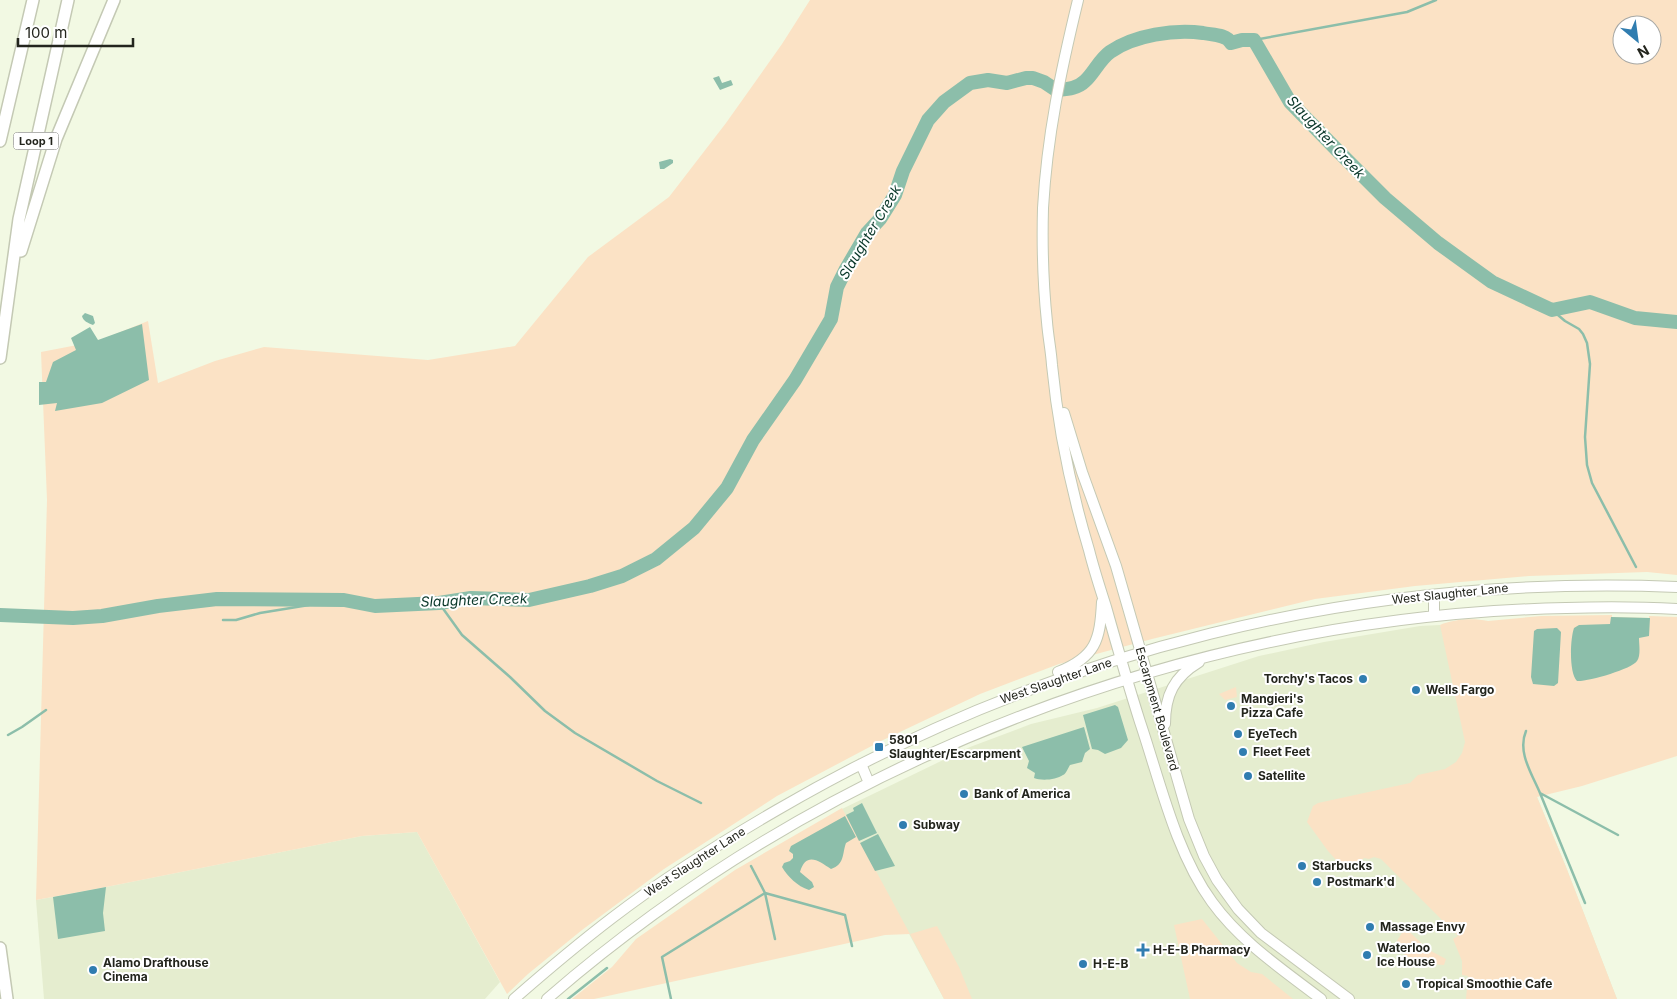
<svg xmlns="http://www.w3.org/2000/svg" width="1677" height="999" viewBox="0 0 1677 999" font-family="Inter,sans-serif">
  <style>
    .built { fill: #e5edcf }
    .green { fill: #fbe2c5; fill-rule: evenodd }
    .water { fill: #8cbeaa }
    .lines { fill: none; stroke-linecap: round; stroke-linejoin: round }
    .stream { stroke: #8cbeaa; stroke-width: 2.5 }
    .river { stroke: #8cbeaa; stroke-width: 14 }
    .major-casing { stroke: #c4c9b4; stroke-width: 12 }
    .highway-casing { stroke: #c4c9b4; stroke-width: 14 }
    .major { stroke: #fff; stroke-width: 10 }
    .highway { stroke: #fff; stroke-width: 11 }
    .poi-dot { fill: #307db0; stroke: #fff; stroke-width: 2 }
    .labels { text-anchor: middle; stroke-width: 4; stroke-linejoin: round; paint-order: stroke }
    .shield { fill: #fff; stroke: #656661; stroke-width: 1 }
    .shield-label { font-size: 11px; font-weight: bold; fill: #23251d }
    .street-label { font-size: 12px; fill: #23251d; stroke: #fff }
    .poi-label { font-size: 12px; font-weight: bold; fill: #23251d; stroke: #fff; text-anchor: start }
    .water-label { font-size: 14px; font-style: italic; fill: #093729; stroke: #fff }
  </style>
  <rect width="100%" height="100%" fill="#f2f9e3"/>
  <path class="built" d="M 1440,625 L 1537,797 L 1566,867 L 1617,999 L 944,999 L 842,809 L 970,747 L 1031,724 L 1097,708 L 1259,656 L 1324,642 L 1420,626 Z
    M 417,832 L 500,982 L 485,999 L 44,999 L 36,900 L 106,887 L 362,836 Z"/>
  <path class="green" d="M 810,0 L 1677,0 L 1677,575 L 1647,572 L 1529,576 L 1415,586 L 1315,599 L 1152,639 L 1059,664 L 980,694 L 881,741 L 777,796 L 664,869 L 582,930 L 528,974 L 507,994 L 417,832 L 362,836 L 106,887 L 36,900 L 47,500 L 41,352 L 98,341 L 148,321 L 158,383 L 215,361 L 264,347 L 428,360 L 515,346 L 588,257 L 669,197 L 726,123 L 782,44 ZM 1622,25 L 1652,25 L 1652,55 L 1622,55 Z
    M 1612,615 L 1612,617 L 1649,618 L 1649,616 L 1677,617 L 1677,756 L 1582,786 L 1537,797 L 1566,867 L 1617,999 L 1466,999 L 1468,976 L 1462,975 L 1462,961 L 1453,939 L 1458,936 L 1381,859 L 1374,857 L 1369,859 L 1364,858 L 1350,871 L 1346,871 L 1328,851 L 1307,822 L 1313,806 L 1318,803 L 1410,783 L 1418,775 L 1445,769 L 1456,762 L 1462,753 L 1465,742 L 1440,625 C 1454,619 1473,618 1488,621 L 1541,616 Z
    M 1236,687 L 1237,697 L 1225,700 L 1219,694 Z
    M 842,808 L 910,934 L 937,926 L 959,967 L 972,999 L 944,999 L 910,934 L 885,935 L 594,999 L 572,999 L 612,967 L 636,939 L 735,870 Z
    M 1202,919 L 1237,963 L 1251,972 L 1262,974 L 1293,999 L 1190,999 L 1174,925 Z
    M 1405,928 L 1429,950 L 1446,959 L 1444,965 L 1420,963 L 1416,959 L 1407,957 L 1403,953 L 1397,952 L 1398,944 L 1395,944 Z"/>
  <path class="water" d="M 719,76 L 722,83 L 731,80 L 733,85 L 720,90 L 713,78 Z
    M 670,159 L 673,160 L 673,163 L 664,169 L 660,169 L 659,162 Z
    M 85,313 L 93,316 L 95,323 L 93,325 C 88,323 83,321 82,316 Z
    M 142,324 L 149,380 L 102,403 L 55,411 L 57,403 L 39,405 L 39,382 L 46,382 L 53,362 L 76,350 L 71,338 L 90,327 L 98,340 Z
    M 1611,617 L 1650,618 L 1649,636 L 1639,638 C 1639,645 1641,655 1637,661 C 1632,669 1587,682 1577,681 C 1569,673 1570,640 1574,628 L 1579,625 L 1610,624 Z
    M 1557,628 L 1561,632 L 1558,683 L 1554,686 L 1533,684 L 1531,677 L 1534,631 L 1537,629 Z
    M 1115,705 L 1118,707 L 1128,740 L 1121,748 L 1105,754 L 1098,750 L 1092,749 L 1083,715 Z
    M 1084,727 L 1090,749 L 1085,753 L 1082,762 L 1070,765 C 1068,768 1066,774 1063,775 C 1056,780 1041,781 1034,778 L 1035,773 L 1027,768 L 1029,761 L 1022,747 Z
    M 862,803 L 877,833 L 859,841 L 846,815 L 854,811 L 853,808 Z
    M 845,816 L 856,837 L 846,843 C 842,854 845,864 831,869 C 819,861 806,851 800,872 L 812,882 L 814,887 L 809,890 C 797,886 788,877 782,867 L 784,863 L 790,861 L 793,858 L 793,854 L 789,851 L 791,846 Z
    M 878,834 L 895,866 L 875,871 L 860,843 Z
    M 106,887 L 103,913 L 105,931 L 58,939 L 53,897 Z"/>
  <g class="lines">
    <path class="stream" d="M 1254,40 L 1407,12 L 1436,0
      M 1552,310 L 1565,321 L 1579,329 L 1583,334 L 1587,343 L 1590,364 L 1585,437 L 1587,465 L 1592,483 L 1636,567
      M 439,603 L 462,635 L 510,677 L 545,711 L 575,733 L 657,781 L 701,803
      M 223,620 L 236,620 L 260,613 L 309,605 L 312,599
      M 1526,731 C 1517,752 1532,774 1540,793 L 1618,835
      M 8,735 L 22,727 L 46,710
      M 1540,793 L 1585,903
      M 751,866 L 765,893 L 775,939
      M 568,999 L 607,968
      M 671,999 L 662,957 L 765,893 L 845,915 L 852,946"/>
    <path class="river" d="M 0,615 L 73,618 L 102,616 L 158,606 L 217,599 L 344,600 L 375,606 L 439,603 L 471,598 L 529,600 L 590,586 L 622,576 L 656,559 L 694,528 L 727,488 L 753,440 L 795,380 L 831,319 L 837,287 L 846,269 L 867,233 L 880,219 L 895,195 L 903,171 L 928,120 L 944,102 L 970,83 L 988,80 L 1007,83 L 1026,78 L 1033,78 L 1044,82 L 1056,90 C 1066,89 1077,89 1085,81 C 1094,73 1099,60 1110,52 C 1134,35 1175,29 1203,33 C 1213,35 1226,34 1231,43 L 1242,40 L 1254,40 L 1290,102 L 1336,149 L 1385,198 L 1438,243 L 1492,282 L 1552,310 L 1590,302 L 1635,318 L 1677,322"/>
    <g class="major-casing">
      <path id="major" d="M 1078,0 C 1061,70 1047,136 1043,208 C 1042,246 1043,284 1047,322 C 1048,336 1051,350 1052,365 C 1058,427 1071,490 1089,550 C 1094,570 1100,588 1106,607 C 1117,646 1128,684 1140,722 C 1160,781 1175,851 1212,902 C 1241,942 1282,969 1321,999
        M 1064,413 L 1082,472 L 1116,566 L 1189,819 L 1204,856 L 1217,880 L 1238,909 L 1261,933 L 1349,999
        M 1434,595 L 1434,616
        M 1058,672 C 1096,657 1100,640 1102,602
        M 1165,724 C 1165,695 1174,677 1199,662
        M 861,764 L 869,783
        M 514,999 C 546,971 578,944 612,918 C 664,878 720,843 777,810 C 1051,650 1359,574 1677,587
        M 547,999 C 827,756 1196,616 1566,608 C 1603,607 1640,607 1677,609"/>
    </g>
    <g class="highway-casing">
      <path id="highway" d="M 0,141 L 33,0
        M 21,251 L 56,139 L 114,0
        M 0,358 L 19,219 L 68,0
        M 0,948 L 7,999"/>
    </g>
    <use href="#major" class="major"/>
    <use href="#highway" class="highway"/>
  </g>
  <g class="poi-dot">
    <circle cx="1363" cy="679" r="5"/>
    <circle cx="1416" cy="690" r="5"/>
    <circle cx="1231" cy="706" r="5"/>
    <circle cx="1238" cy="734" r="5"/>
    <rect x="874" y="742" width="10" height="10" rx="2.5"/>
    <circle cx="1243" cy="752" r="5"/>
    <circle cx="1248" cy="776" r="5"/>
    <circle cx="964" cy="794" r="5"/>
    <circle cx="903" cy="825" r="5"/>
    <circle cx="1302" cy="866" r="5"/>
    <circle cx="1317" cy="882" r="5"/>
    <circle cx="1370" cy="927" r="5"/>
    <path d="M1140.5 942.5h5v5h5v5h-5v5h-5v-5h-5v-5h5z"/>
    <circle cx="1367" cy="955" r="5"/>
    <circle cx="1083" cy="964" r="5"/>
    <circle cx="93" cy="970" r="5"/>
    <circle cx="1406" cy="984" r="5"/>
  </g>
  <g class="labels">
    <rect class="shield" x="13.5" y="132.5" width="45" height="17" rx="4"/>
    <g class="shield-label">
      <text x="36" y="145">Loop 1</text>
    </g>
    <g class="street-label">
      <text transform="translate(1450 594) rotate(-6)" y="4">West Slaughter Lane</text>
      <text transform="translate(1056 681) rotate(-19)" y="4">West Slaughter Lane</text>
      <text transform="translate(1157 709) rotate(74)" y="4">Escarpment Boulevard</text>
      <text transform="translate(695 862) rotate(-33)" y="4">West Slaughter Lane</text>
    </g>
    <g class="poi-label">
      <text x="1353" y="683" text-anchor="end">Torchy's Tacos</text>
      <text x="1426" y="694">Wells Fargo</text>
      <text x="1241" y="703">Mangieri's<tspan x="1241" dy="14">Pizza Cafe</tspan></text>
      <text x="1248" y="738">EyeTech</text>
      <text x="889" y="744">5801<tspan x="889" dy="14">Slaughter/Escarpment</tspan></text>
      <text x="1253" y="756">Fleet Feet</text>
      <text x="1258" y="780">Satellite</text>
      <text x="974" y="798">Bank of America</text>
      <text x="913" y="829">Subway</text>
      <text x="1312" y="870">Starbucks</text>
      <text x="1327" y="886">Postmark'd</text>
      <text x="1380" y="931">Massage Envy</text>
      <text x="1377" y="952">Waterloo<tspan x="1377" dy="14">Ice House</tspan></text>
      <text x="1153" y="954">H-E-B Pharmacy</text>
      <text x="103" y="967">Alamo Drafthouse<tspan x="103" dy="14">Cinema</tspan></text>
      <text x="1093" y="968">H-E-B</text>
      <text x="1416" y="988">Tropical Smoothie Cafe</text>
    </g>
    <g class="water-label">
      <text transform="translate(1326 137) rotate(47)" y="5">Slaughter Creek</text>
      <text transform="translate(870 232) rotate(-59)" y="5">Slaughter Creek</text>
      <text transform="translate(474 600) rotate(-2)" y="5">Slaughter Creek</text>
    </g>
  </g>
  <g transform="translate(1637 40) rotate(151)"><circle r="24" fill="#ffffff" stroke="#a7a8a5"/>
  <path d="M0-4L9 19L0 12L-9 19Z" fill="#307db0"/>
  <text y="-8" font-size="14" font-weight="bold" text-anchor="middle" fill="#23251d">N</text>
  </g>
  <path d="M18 38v8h115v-8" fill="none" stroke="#23251d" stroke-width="2.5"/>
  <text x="25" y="38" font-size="15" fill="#23251d" stroke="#ffffff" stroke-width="4" paint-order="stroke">100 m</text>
</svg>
